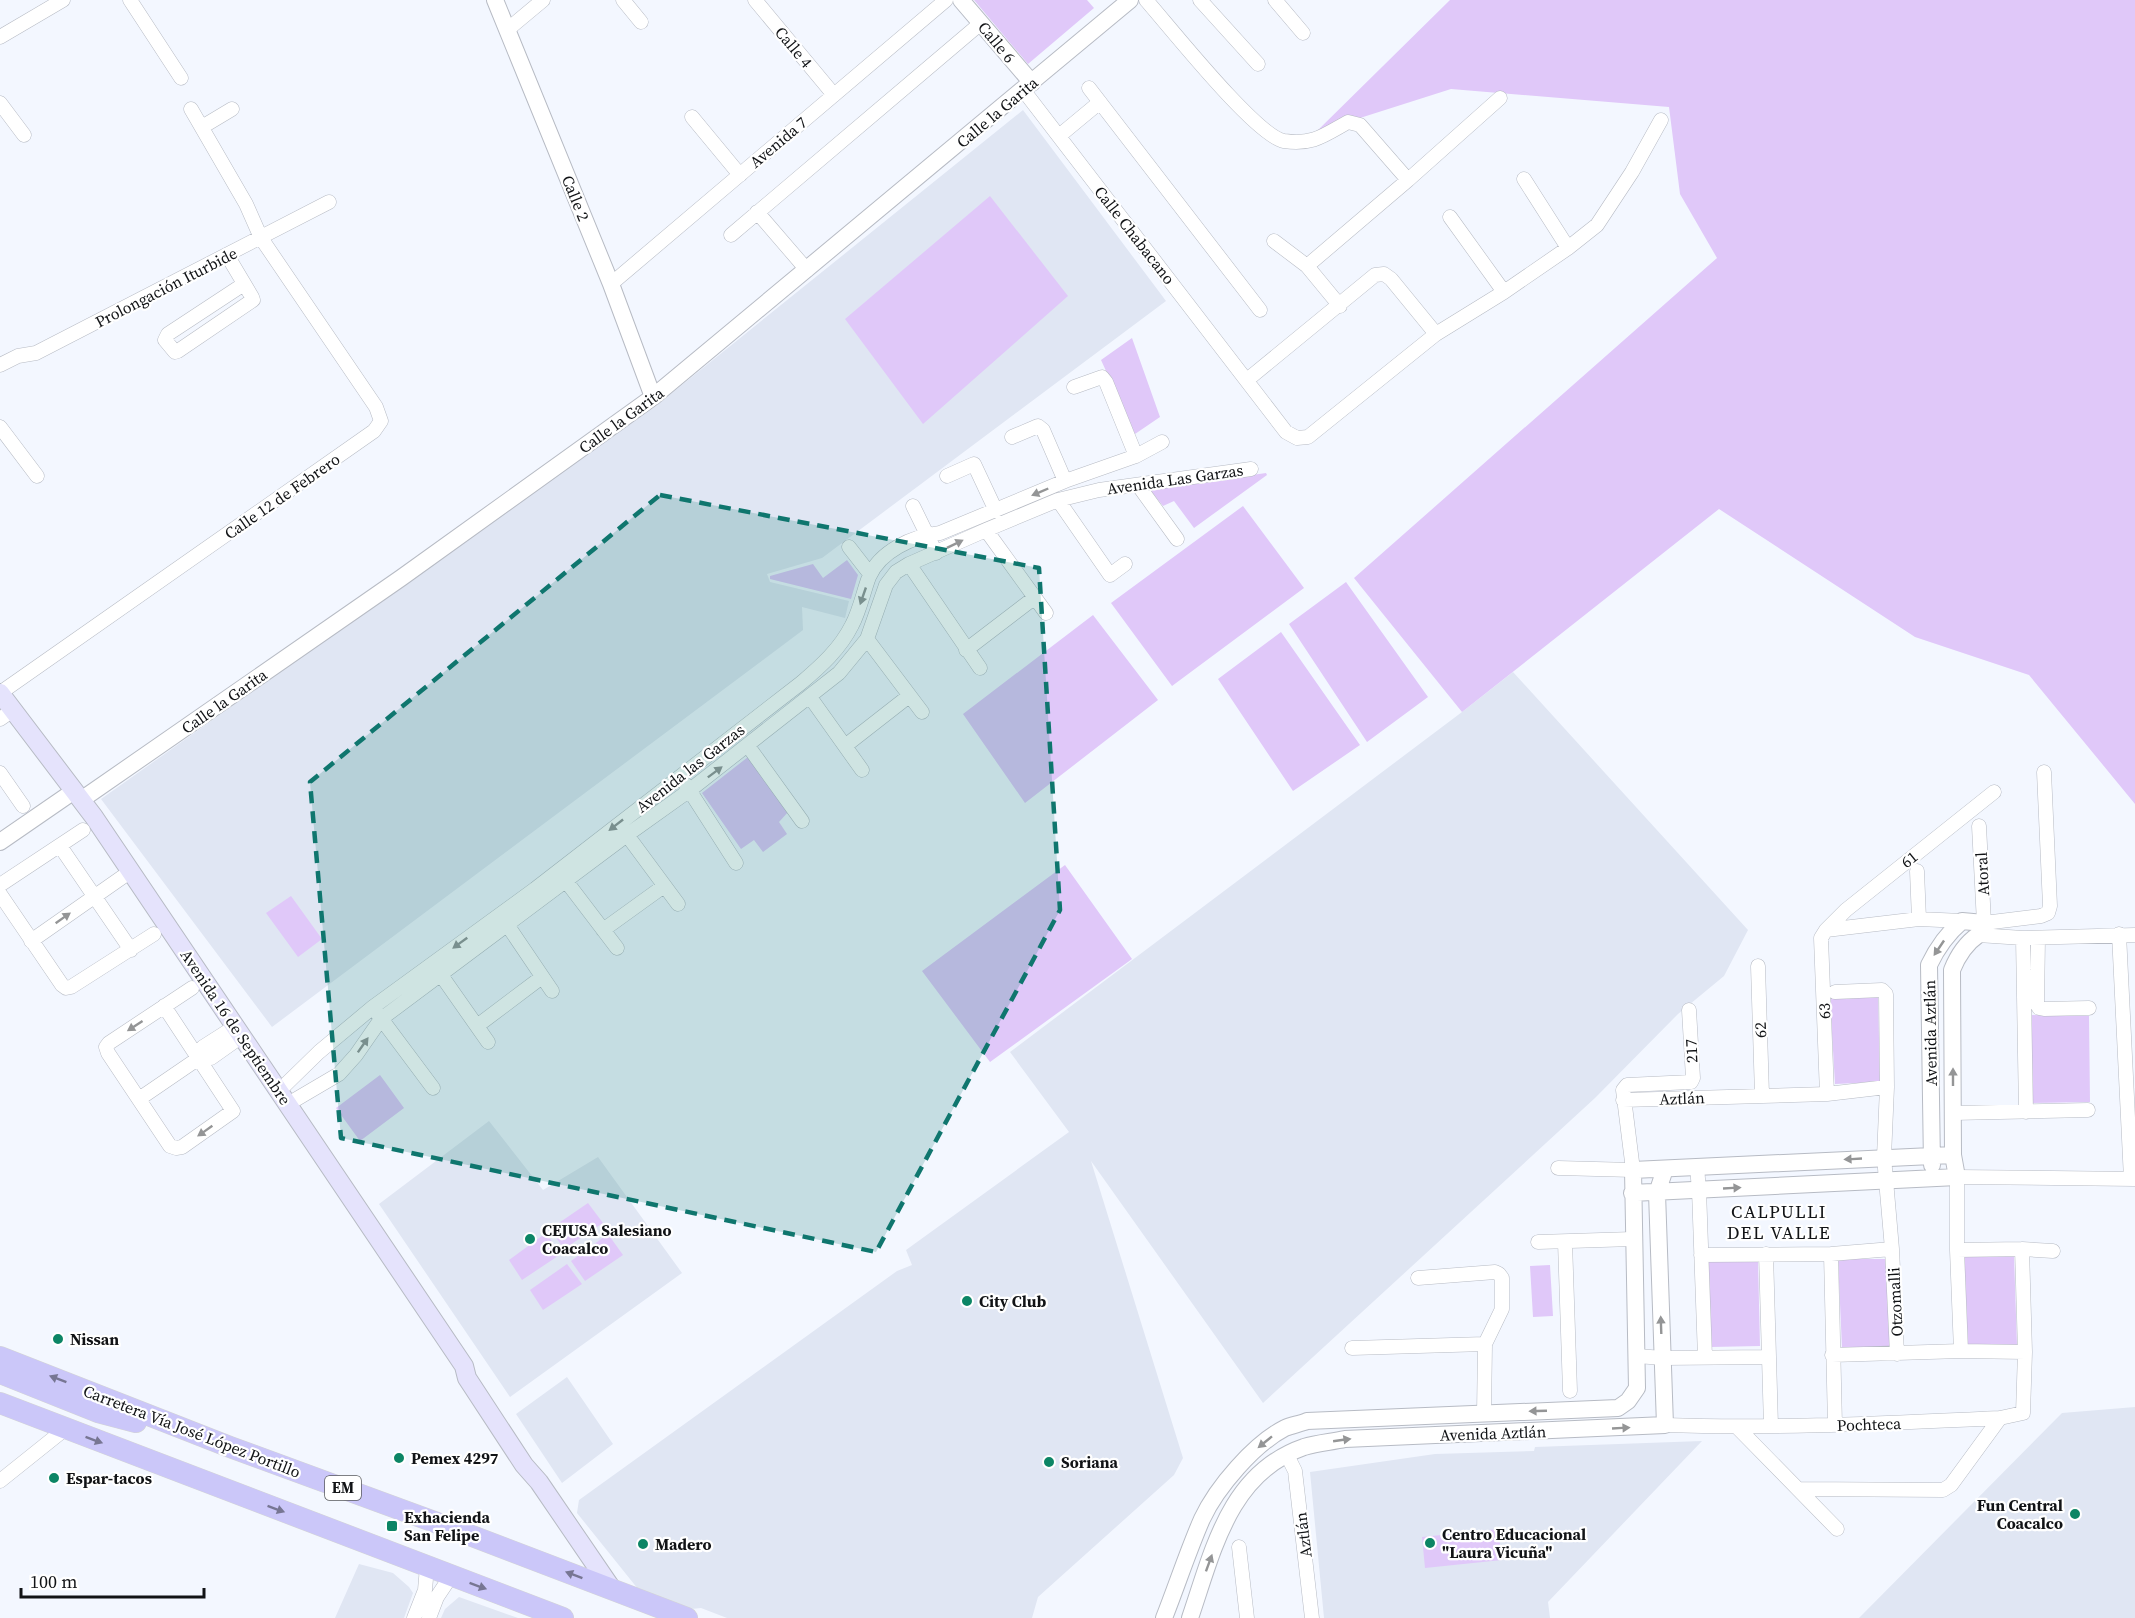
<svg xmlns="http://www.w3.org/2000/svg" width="2135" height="1618" viewBox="0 0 2135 1618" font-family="'Source Serif 4',serif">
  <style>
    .built { fill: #e0e6f3 }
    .green { fill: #e0c8f9 }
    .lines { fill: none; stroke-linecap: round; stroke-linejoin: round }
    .minor-casing { stroke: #b7bbc4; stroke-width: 15 }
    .tertiary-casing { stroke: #b7bbc4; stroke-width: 18 }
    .secondary-casing { stroke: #b7bbc4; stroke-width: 20 }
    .primary-casing { stroke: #d4d5d5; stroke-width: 22 }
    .minor { stroke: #fff; stroke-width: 14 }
    .tertiary { stroke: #fff; stroke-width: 16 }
    .secondary { stroke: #e5e3fc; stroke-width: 18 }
    .primary { stroke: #cbc7f9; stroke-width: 21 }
    .oneway { fill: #949596 }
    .oneway2 { fill: #777693 }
    .marked { fill: #0f766e; fill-opacity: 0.2; stroke: #0f766e; stroke-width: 4.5; stroke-dasharray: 12 8; stroke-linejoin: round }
    .poi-dot { fill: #0c8565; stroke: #fff; stroke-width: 2 }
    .labels { text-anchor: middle; stroke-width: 4.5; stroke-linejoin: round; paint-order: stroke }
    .shield { fill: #fff; stroke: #585a5c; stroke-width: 1.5 }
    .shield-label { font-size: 15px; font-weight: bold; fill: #111316 }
    .street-label { font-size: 16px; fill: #111316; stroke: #fff }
    .poi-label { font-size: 16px; font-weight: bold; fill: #111316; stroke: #fff; text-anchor: start }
    .neighbourhood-label { font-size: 18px; letter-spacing: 1.5px; fill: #111316; stroke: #fff }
  </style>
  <rect width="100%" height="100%" fill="#f3f7ff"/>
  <path class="built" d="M 1023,110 L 1166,301 L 822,558 L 767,574 L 770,582 L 849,601 L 845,618 L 802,607 L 803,630 L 272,1027 L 101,799 L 657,405 Z
    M 1513,672 L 1748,930 L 1724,976 L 1678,1014 L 1595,1098 L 1263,1403 L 1091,1161 L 1183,1458 L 1174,1475 L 1038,1597 L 1032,1618 L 727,1618 L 701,1608 L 682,1610 L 638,1589 L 577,1513 L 579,1500 L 897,1271 L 912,1265 L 906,1250 L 1069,1132 L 1010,1052 L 1462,712 Z
    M 489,1121 L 543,1190 L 598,1157 L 682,1273 L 510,1397 L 379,1204 Z
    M 567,1377 L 613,1444 L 562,1483 L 516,1414 Z
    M 2135,1407 L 2135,1618 L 1859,1618 L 2062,1413 Z
    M 1702,1441 L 1548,1602 L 1550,1618 L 1324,1618 L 1310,1472 L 1435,1454 L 1534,1451 L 1535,1447 Z
    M 359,1564 L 393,1573 L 409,1587 L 413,1593 L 404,1618 L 335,1618 Z
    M 459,1597 L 518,1618 L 441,1618 L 445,1609 Z"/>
  <path class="green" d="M 974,0 L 1087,0 L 1094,8 L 1028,64 Z
    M 1450,0 L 2135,0 L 2135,804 L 2029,675 L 1915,637 L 1719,509 L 1462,712 L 1354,578 L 1717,258 L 1680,194 L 1669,107 L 1451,89 L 1316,132 Z
    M 990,196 L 1068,296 L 923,424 L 845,319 Z
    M 1132,338 L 1160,417 L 1135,434 L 1101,360 Z
    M 1266,473 L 1267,475 L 1194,528 L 1174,501 L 1163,506 L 1150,490 Z
    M 1243,506 L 1304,588 L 1172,686 L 1111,603 Z
    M 847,560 L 858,575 L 851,599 L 770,579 L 770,576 L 813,564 L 823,578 Z
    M 1346,582 L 1428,697 L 1367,742 L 1289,624 Z
    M 1093,615 L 1158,700 L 1025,803 L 963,714 Z
    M 1281,632 L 1360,745 L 1293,791 L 1218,679 Z
    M 748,757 L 789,811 L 779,822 L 787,834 L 763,852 L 754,840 L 741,849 L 702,793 Z
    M 1065,865 L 1132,959 L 990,1062 L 922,971 Z
    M 291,896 L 322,939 L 298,957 L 266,913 Z
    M 1878,996 L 1880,1082 L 1835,1084 L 1830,999 Z
    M 2032,1015 L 2089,1016 L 2090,1102 L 2032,1103 Z
    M 380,1075 L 404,1108 L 360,1141 L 336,1108 Z
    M 588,1203 L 603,1223 L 564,1249 L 550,1229 Z
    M 546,1233 L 561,1254 L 522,1280 L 509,1260 Z
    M 608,1234 L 623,1255 L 585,1281 L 571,1261 Z
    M 1963,1254 L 2014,1256 L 2017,1345 L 1968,1345 Z
    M 1838,1259 L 1886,1259 L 1891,1347 L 1842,1348 Z
    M 1758,1261 L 1760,1346 L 1711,1347 L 1708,1262 Z
    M 567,1264 L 582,1284 L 543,1310 L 530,1290 Z
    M 1550,1265 L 1553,1316 L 1533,1317 L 1530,1266 Z
    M 1498,1529 L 1502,1560 L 1425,1568 L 1422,1537 Z"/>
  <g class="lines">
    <g class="minor-casing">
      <path id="minor" d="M 130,0 L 181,78
        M 623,0 L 641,22
        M 755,0 L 834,95
        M 1146,0 C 1169,26 1256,136 1284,141 C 1313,145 1323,136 1348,122 L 1360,125 L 1408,180
        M 1200,0 L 1258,64
        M 1275,0 L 1303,33
        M 507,30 L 543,0
        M 0,37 L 63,0
        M 1089,88 L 1260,310
        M 1024,91 L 1286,432 L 1297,438 L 1308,437 L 1436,334 L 1504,292 L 1568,248 L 1597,225 L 1632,172 L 1661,120
        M 0,103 L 24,135
        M 692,117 L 740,175
        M 202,127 L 232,109
        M 1059,136 L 1100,102
        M 1524,179 L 1568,248
        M 757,212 L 807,270
        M 1450,217 L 1504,292
        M 731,235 L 981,23
        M 1274,241 L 1307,266 L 1340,306
        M 227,255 L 252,297 L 253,300 L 178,351 L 175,352 L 165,340 L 168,334 L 244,284
        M 1307,266 L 1408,180 L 1500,98
        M 611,284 L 946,0
        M 0,365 L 18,356 L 36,353 L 329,202
        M 1247,380 L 1375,275 L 1384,274 L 1391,279 L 1436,334
        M 1074,387 L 1102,377 L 1106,382 L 1136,456
        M 0,427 L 37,476
        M 1012,437 L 1038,426 L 1043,430 L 1065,481
        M 947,476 L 974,464 L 996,511
        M 1138,485 L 1177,539
        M 1058,500 L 1110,575 L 1125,564
        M 913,506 L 936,553
        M 986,530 L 1046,613
        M 849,547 L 870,574
        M 909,564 L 980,668
        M 867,639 L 922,712
        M 966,650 L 1034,598
        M 0,693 L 374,431 L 381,421 L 376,407 L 261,238 L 246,204 L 191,109
        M 810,697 L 862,770
        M 0,719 L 13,710
        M 748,746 L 802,821
        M 845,746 L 909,696
        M 0,773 L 23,806
        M 686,785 L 736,863
        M 1979,826 L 1984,923
        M 627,835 L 678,904
        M 60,846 L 131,950
        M 1917,871 L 1919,919
        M 566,881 L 617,948
        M 0,885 L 83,830
        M 0,894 L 62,985 L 66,988 L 71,987 L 154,934
        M 1984,923 L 2041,916 L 2048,913 L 2050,906 L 2044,772
        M 508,926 L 552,991
        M 1982,927 L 1978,935 L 2023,938 L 2135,935
        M 603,930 L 664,886
        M 1826,930 L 1919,919 L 1962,921
        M 2119,934 L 2131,1179
        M 2023,938 L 2026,1112
        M 2038,938 L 2037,1004 L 2039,1008 L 2044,1009 L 2089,1008
        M 31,941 L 131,871
        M 1758,966 L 1762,1095
        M 441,975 L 488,1042
        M 1835,992 L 1882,990 L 1886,994 L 1887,1087 L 1884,1157 L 1892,1249 L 1897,1354
        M 164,1006 L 233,1111 L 182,1147 L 176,1148 L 170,1146 L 108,1053 L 106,1047 L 109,1043 L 192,988
        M 377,1013 L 433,1088
        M 477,1026 L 542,977
        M 199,1058 L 211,1058 L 242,1036
        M 279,1091 L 319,1052 L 373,1007 L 535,889 L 801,683 C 821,666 840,649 852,625 C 860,610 863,593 869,577 C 880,551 913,536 940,533 L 1065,481 L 1136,456 L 1162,442
        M 1827,1094 L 1821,938 L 1826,930 L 1846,910 L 1994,792
        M 139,1099 L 199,1058 L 203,1047 L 236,1026
        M 1623,1100 L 1827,1094 L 1887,1087
        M 288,1104 L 339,1074 L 356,1055 L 381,1019 L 627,835 L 690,790 L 839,673 L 867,639 L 886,585 L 896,572 L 909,564 L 986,530 L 1058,500 L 1099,490 L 1251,469
        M 1953,1113 L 2088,1110
        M 1697,1167 L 1699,1190 L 1705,1357
        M 1558,1168 L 1633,1170 L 1623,1090 L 1627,1085 L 1691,1082 L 1693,1078 L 1689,1010
        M 1538,1242 L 1633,1239
        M 1565,1242 L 1570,1391
        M 1957,1250 L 2022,1249 L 2053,1251
        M 1766,1254 L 1771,1426
        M 1831,1254 L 1835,1425
        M 1701,1255 L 1831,1254 L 1892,1249
        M 1418,1278 L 1495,1272 L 1499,1274 L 1502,1278 L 1502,1309 L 1485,1344 L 1484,1414
        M 1352,1348 L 1485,1344
        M 1961,1351 L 1957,1250 L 1957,1177 L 2135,1179
        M 1832,1355 L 1961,1351 L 2025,1352
        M 1637,1356 L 1663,1358 L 1769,1357
        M 1665,1425 C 1776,1429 1888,1423 2000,1418 L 2023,1413 L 2025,1352 L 2022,1249
        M 1738,1428 L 1837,1529
        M 1287,1455 L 1295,1471 L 1312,1618
        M 0,1481 L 65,1429
        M 1800,1489 L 1943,1490 L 1951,1485 L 2000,1418
        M 1239,1547 L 1247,1618
        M 414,1618 L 425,1590 L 427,1567
        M 429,1618 L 437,1597 L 451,1576"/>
    </g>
    <g class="tertiary-casing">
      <path id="tertiary" d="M 495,0 L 611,284 L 653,397
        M 961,0 L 1032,83
        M 81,800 L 401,578 L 653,397 L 1130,0
        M 0,842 L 74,791
        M 1932,1165 L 1929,965 C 1937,948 1948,933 1962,921 L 1984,923
        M 1632,1193 L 1957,1177 L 1953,1155 L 1952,970 C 1958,955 1965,944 1978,935
        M 1164,1618 C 1177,1585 1188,1551 1202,1519 C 1217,1487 1254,1444 1285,1428 C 1292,1425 1300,1424 1307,1421 L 1618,1408 L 1628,1401 L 1637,1388 L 1633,1170 L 1953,1155
        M 1190,1618 C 1213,1551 1229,1473 1304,1447 C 1317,1443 1331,1442 1345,1439 L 1665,1425 L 1657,1193 L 1665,1169"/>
    </g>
    <g class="secondary-casing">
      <path id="secondary" d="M 0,693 L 94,817 L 464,1366 L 467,1378 L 524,1465 L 539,1482 L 612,1589"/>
    </g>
    <g class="primary-casing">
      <path id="primary" d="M 0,1357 L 230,1447 L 451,1528 L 687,1618
        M 0,1373 L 98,1412 L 136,1422
        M 0,1403 L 563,1618"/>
    </g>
    <use href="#minor" class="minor"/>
    <use href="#tertiary" class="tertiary"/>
    <use href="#secondary" class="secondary"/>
    <use href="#primary" class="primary"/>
  </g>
  <defs><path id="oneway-solid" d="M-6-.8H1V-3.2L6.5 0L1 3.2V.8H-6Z" transform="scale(1.5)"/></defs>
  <g class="oneway">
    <use href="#oneway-solid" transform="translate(1040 492) rotate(157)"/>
    <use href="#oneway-solid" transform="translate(955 544) rotate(-26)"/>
    <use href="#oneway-solid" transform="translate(863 596) rotate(109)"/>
    <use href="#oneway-solid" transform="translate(715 772) rotate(-37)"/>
    <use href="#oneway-solid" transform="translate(616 825) rotate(142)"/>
    <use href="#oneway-solid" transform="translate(63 918) rotate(-35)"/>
    <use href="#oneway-solid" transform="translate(460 943) rotate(144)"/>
    <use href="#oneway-solid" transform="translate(1939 948) rotate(124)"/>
    <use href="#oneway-solid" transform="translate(135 1026) rotate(147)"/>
    <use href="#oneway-solid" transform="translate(363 1045) rotate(-55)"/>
    <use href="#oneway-solid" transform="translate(1953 1077) rotate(-90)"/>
    <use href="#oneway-solid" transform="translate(205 1131) rotate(145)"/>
    <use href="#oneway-solid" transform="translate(1853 1159) rotate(177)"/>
    <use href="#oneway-solid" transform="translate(1732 1188) rotate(-3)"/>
    <use href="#oneway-solid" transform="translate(1661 1325) rotate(-92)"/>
    <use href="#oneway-solid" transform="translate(1538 1411) rotate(178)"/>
    <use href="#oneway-solid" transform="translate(1621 1428) rotate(-3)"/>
    <use href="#oneway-solid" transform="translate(1342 1440) rotate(-8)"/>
    <use href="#oneway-solid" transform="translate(1265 1442) rotate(141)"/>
    <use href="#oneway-solid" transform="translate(1209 1563) rotate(-70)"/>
  </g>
  <g class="oneway2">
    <use href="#oneway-solid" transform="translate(58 1379) rotate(-159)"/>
    <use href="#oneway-solid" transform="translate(94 1440) rotate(20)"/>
    <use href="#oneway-solid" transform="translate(276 1509) rotate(20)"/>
    <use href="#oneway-solid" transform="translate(574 1575) rotate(-159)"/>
    <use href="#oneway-solid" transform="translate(478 1586) rotate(20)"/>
  </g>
  <path class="marked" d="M 660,495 L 1039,568 L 1060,910 L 876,1252 L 341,1138 L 310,782 Z"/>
  <g class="poi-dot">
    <circle cx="530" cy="1239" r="6"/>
    <circle cx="967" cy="1301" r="6"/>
    <circle cx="58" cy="1339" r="6"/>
    <circle cx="399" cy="1458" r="6"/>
    <circle cx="1049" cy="1462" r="6"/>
    <circle cx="54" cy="1478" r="6"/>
    <circle cx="2075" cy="1514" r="6"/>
    <rect x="386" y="1520" width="12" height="12" rx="3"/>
    <circle cx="1430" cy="1543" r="6"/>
    <circle cx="643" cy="1544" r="6"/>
  </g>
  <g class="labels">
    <rect class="shield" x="325" y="1476" width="36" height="24" rx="4.5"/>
    <g class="shield-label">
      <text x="343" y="1493">EM</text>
    </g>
    <g class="street-label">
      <text transform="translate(997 42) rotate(50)" y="6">Calle 6</text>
      <text transform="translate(794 47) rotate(50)" y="6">Calle 4</text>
      <text transform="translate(997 112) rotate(-40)" y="6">Calle la Garita</text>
      <text transform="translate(778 142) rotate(-40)" y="6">Avenida 7</text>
      <text transform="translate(576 198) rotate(68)" y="6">Calle 2</text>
      <text transform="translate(1135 235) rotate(52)" y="6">Calle Chabacano</text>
      <text transform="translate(166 287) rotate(-27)" y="6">Prolongación Iturbide</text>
      <text transform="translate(621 420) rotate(-36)" y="6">Calle la Garita</text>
      <text transform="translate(1175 479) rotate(-8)" y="6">Avenida Las Garzas</text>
      <text transform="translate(282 496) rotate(-35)" y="6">Calle 12 de Febrero</text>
      <text transform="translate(224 701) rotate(-35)" y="6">Calle la Garita</text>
      <text transform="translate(690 768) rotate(-38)" y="6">Avenida las Garzas</text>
      <text transform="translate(1909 859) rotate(-39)" y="6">61</text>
      <text transform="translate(1982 874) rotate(-93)" y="6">Atoral</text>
      <text transform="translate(1824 1011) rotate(-92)" y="6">63</text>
      <text transform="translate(236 1027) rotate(56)" y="6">Avenida 16 de Septiembre</text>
      <text transform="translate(1760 1030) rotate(-92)" y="6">62</text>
      <text transform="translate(1930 1033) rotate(-91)" y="6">Avenida Aztlán</text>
      <text transform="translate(1691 1051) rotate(-93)" y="6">217</text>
      <text transform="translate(1682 1098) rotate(-2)" y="6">Aztlán</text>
      <text transform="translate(1895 1302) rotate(-93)" y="6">Otzomalli</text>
      <text transform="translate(1869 1424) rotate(-2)" y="6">Pochteca</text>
      <text transform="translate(192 1431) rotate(21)" y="6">Carretera Vía José López Portillo</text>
      <text transform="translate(1493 1433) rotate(-2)" y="6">Avenida Aztlán</text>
      <text transform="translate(1303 1535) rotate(-97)" y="6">Aztlán</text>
    </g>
    <g class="poi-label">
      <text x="542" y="1236">CEJUSA Salesiano<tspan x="542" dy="18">Coacalco</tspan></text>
      <text x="979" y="1307">City Club</text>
      <text x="70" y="1345">Nissan</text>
      <text x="411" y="1464">Pemex 4297</text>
      <text x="1061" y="1468">Soriana</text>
      <text x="66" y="1484">Espar-tacos</text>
      <text x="2063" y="1511" text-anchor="end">Fun Central<tspan x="2063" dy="18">Coacalco</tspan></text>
      <text x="404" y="1523">Exhacienda<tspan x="404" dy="18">San Felipe</tspan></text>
      <text x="1442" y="1540">Centro Educacional<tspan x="1442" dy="18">"Laura Vicuña"</tspan></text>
      <text x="655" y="1550">Madero</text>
    </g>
    <g class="neighbourhood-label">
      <text x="1779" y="1218">CALPULLI<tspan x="1779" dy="21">DEL VALLE</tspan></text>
    </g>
  </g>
  <path d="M21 1588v9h183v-9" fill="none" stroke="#111316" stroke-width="3"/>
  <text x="30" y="1588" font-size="18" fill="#111316" stroke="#ffffff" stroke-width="4.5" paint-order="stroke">100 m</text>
</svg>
